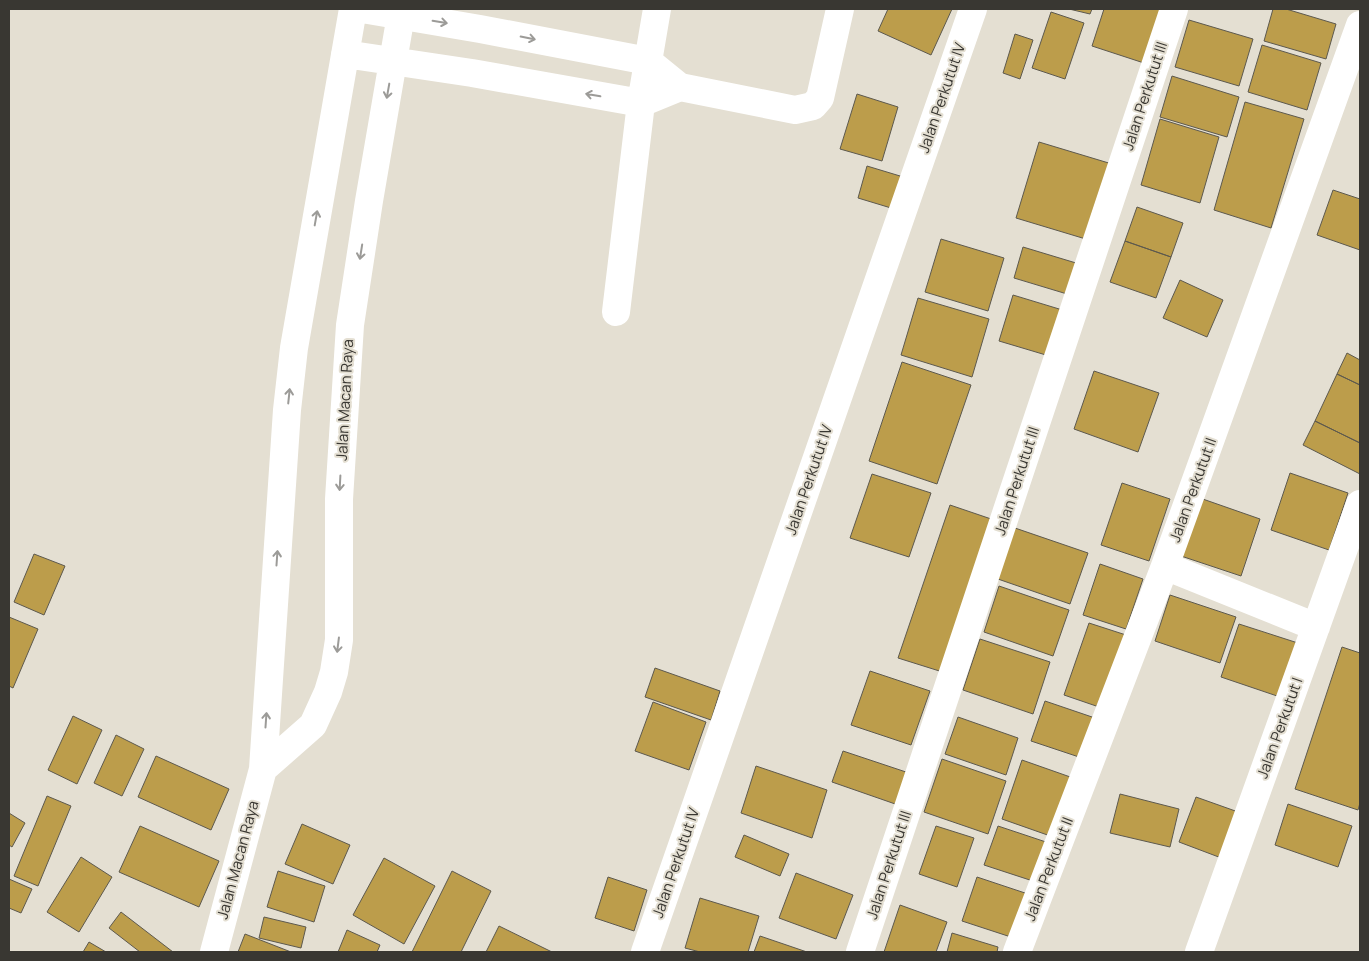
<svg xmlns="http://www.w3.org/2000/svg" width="1369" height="961" viewBox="0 0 1369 961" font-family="Manrope,sans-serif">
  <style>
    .building { fill: #bc9d4b; stroke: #5d594e }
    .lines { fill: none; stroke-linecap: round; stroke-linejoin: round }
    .street { stroke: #fff; stroke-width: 28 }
    .oneway { stroke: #9c9b98 }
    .labels { text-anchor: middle; stroke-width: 4; stroke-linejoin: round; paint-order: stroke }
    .street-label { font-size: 15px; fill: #393732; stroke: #e4dfd2 }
  </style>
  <rect width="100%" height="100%" fill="#e4dfd2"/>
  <path class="building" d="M 888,9 L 952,9 L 931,55 L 878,31 Z
    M 1069,9 L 1092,9 L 1090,14 Z
    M 1104,9 L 1165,9 L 1147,64 L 1092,46 Z
    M 1273,9 L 1286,9 L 1336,24 L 1326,59 L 1264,41 Z
    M 1051,12 L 1084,23 L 1065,79 L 1032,68 Z
    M 1189,20 L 1253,39 L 1239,86 L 1175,67 Z
    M 1015,34 L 1033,40 L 1020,79 L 1003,73 Z
    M 1262,45 L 1321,63 L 1307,110 L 1248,92 Z
    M 1172,76 L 1239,97 L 1227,137 L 1160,117 Z
    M 857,94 L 898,107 L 882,161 L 840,149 Z
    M 1245,102 L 1304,119 L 1271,228 L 1214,210 Z
    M 1160,119 L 1219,137 L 1200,203 L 1141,185 Z
    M 1039,142 L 1112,164 L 1089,240 L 1016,218 Z
    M 867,166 L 910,179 L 901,211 L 858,198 Z
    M 1333,190 L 1360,199 L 1360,250 L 1317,235 Z
    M 1137,207 L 1183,223 L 1171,257 L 1125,241 Z
    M 941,239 L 1004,258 L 988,311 L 925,292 Z
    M 1125,241 L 1171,257 L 1156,298 L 1110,282 Z
    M 1023,247 L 1086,266 L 1077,297 L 1014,278 Z
    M 1180,280 L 1223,300 L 1207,337 L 1163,318 Z
    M 1013,295 L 1069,312 L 1056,358 L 999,341 Z
    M 918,298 L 989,319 L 972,377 L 901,355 Z
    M 1347,353 L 1360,360 L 1360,385 L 1337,374 Z
    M 902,362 L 971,385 L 937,484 L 869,461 Z
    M 1094,371 L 1159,393 L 1138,452 L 1074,429 Z
    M 1337,374 L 1360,385 L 1360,443 L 1315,421 Z
    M 1315,421 L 1360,443 L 1360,474 L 1303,445 Z
    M 1290,473 L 1348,493 L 1329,550 L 1271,530 Z
    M 872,474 L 931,493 L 909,557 L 850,538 Z
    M 1122,483 L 1170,499 L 1149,561 L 1101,545 Z
    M 1197,497 L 1260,519 L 1241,576 L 1178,555 Z
    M 950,505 L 1000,522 L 949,674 L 898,658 Z
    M 1012,527 L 1088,553 L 1070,604 L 995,578 Z
    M 34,554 L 65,566 L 44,615 L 14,602 Z
    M 1100,564 L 1143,579 L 1126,629 L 1083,615 Z
    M 999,586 L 1069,610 L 1053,656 L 984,632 Z
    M 1170,595 L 1236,617 L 1220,663 L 1155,641 Z
    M 9,617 L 38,629 L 13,688 L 9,686 Z
    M 1089,623 L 1126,635 L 1102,708 L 1064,695 Z
    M 1239,624 L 1301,644 L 1283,698 L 1221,677 Z
    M 980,639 L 1050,662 L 1033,714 L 963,690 Z
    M 1342,647 L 1360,653 L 1360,803 L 1358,810 L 1295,789 Z
    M 655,668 L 720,691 L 711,720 L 645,697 Z
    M 870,671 L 930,691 L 911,745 L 851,725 Z
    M 1045,701 L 1095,718 L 1082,758 L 1031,741 Z
    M 653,702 L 706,722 L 689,770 L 635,751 Z
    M 73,716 L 102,730 L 77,784 L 48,770 Z
    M 958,717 L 1018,738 L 1006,775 L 945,754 Z
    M 116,735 L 144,749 L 122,796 L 94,783 Z
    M 843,751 L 912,774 L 901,806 L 832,782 Z
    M 156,756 L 229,789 L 211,830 L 138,797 Z
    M 942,759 L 1006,781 L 988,834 L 924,812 Z
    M 1022,760 L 1076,779 L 1056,838 L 1002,819 Z
    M 756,766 L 827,790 L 812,838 L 741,813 Z
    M 1120,794 L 1179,809 L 1170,847 L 1110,833 Z
    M 47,796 L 71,806 L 38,886 L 14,876 Z
    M 1196,797 L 1241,813 L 1224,859 L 1179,842 Z
    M 1288,804 L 1352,826 L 1338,867 L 1275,845 Z
    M 9,813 L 25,823 L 12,847 L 9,845 Z
    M 302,824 L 350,845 L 333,884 L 285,864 Z
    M 140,826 L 219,861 L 199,907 L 119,872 Z
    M 936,826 L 974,838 L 957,887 L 919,874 Z
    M 998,826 L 1052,844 L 1039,883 L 984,865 Z
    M 744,835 L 789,854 L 780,876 L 735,857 Z
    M 81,857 L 112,877 L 79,932 L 47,912 Z
    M 384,858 L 435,886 L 404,944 L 353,915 Z
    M 278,871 L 325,886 L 314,922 L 267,907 Z
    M 452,871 L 491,891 L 461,952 L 412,952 Z
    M 796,873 L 853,895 L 836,939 L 779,918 Z
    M 608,877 L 647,890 L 634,931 L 595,918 Z
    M 977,877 L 1031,895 L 1017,939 L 962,921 Z
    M 9,879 L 32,889 L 21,913 L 9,908 Z
    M 700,898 L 759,916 L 748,952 L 700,952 L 685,948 Z
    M 900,905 L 947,922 L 936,952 L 884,952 Z
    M 121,912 L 173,952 L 140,952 L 109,928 Z
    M 264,917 L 306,927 L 301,948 L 259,938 Z
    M 499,926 L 552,952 L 486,952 Z
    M 347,930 L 380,945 L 377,952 L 338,952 Z
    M 952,933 L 998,947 L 997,952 L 947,952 Z
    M 245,934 L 291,952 L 238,952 Z
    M 760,936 L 807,952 L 754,952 Z
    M 89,942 L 106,952 L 83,952 Z"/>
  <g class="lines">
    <path class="street" d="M 362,9 L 480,29 L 648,61 L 680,87 L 795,110 L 813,106 L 820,98 L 840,9
      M 345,54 L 472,73 L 641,103 L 680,87
      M 616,312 L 641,103 L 657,9
      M 1165,566 L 1316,627
      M 263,769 L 313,725 L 328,692 L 334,672 L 339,640 L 339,499 L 350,325 L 369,201 L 402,9
      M 214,952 L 263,769 L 287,410 L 294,348 L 353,9
      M 645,952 L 973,9
      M 860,952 L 1174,9
      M 1017,952 L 1165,566 L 1360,25
      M 1199,952 L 1360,504"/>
  </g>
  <defs><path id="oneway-shaft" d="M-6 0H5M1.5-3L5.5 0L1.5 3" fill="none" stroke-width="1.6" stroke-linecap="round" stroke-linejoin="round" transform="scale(1.25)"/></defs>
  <g class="oneway">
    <use href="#oneway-shaft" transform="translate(440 22) rotate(9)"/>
    <use href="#oneway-shaft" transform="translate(528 38) rotate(11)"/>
    <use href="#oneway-shaft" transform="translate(388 91) rotate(100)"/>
    <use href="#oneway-shaft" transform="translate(593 95) rotate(-170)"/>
    <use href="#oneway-shaft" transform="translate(316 218) rotate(-80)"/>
    <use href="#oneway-shaft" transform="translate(361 252) rotate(99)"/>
    <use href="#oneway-shaft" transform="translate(289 396) rotate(-84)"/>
    <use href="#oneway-shaft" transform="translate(340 483) rotate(93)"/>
    <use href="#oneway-shaft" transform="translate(277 558) rotate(-86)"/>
    <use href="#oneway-shaft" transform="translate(338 645) rotate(97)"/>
    <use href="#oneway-shaft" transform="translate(266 720) rotate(-86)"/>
  </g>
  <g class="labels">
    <g class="street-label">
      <text transform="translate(1145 96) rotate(-72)" y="5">Jalan Perkutut III</text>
      <text transform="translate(942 98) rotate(-71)" y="5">Jalan Perkutut IV</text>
      <text transform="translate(345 400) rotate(-87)" y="5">Jalan Macan Raya</text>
      <text transform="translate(809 480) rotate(-71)" y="5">Jalan Perkutut IV</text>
      <text transform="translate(1017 481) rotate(-72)" y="5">Jalan Perkutut III</text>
      <text transform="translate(1193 490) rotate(-70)" y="5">Jalan Perkutut II</text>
      <text transform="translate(1280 728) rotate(-70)" y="5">Jalan Perkutut I</text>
      <text transform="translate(238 860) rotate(-75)" y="5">Jalan Macan Raya</text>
      <text transform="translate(676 863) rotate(-71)" y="5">Jalan Perkutut IV</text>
      <text transform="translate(889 865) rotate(-72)" y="5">Jalan Perkutut III</text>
      <text transform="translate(1049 869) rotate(-69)" y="5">Jalan Perkutut II</text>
    </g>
  </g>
  <rect width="1369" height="961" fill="none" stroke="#393732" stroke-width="20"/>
</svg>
